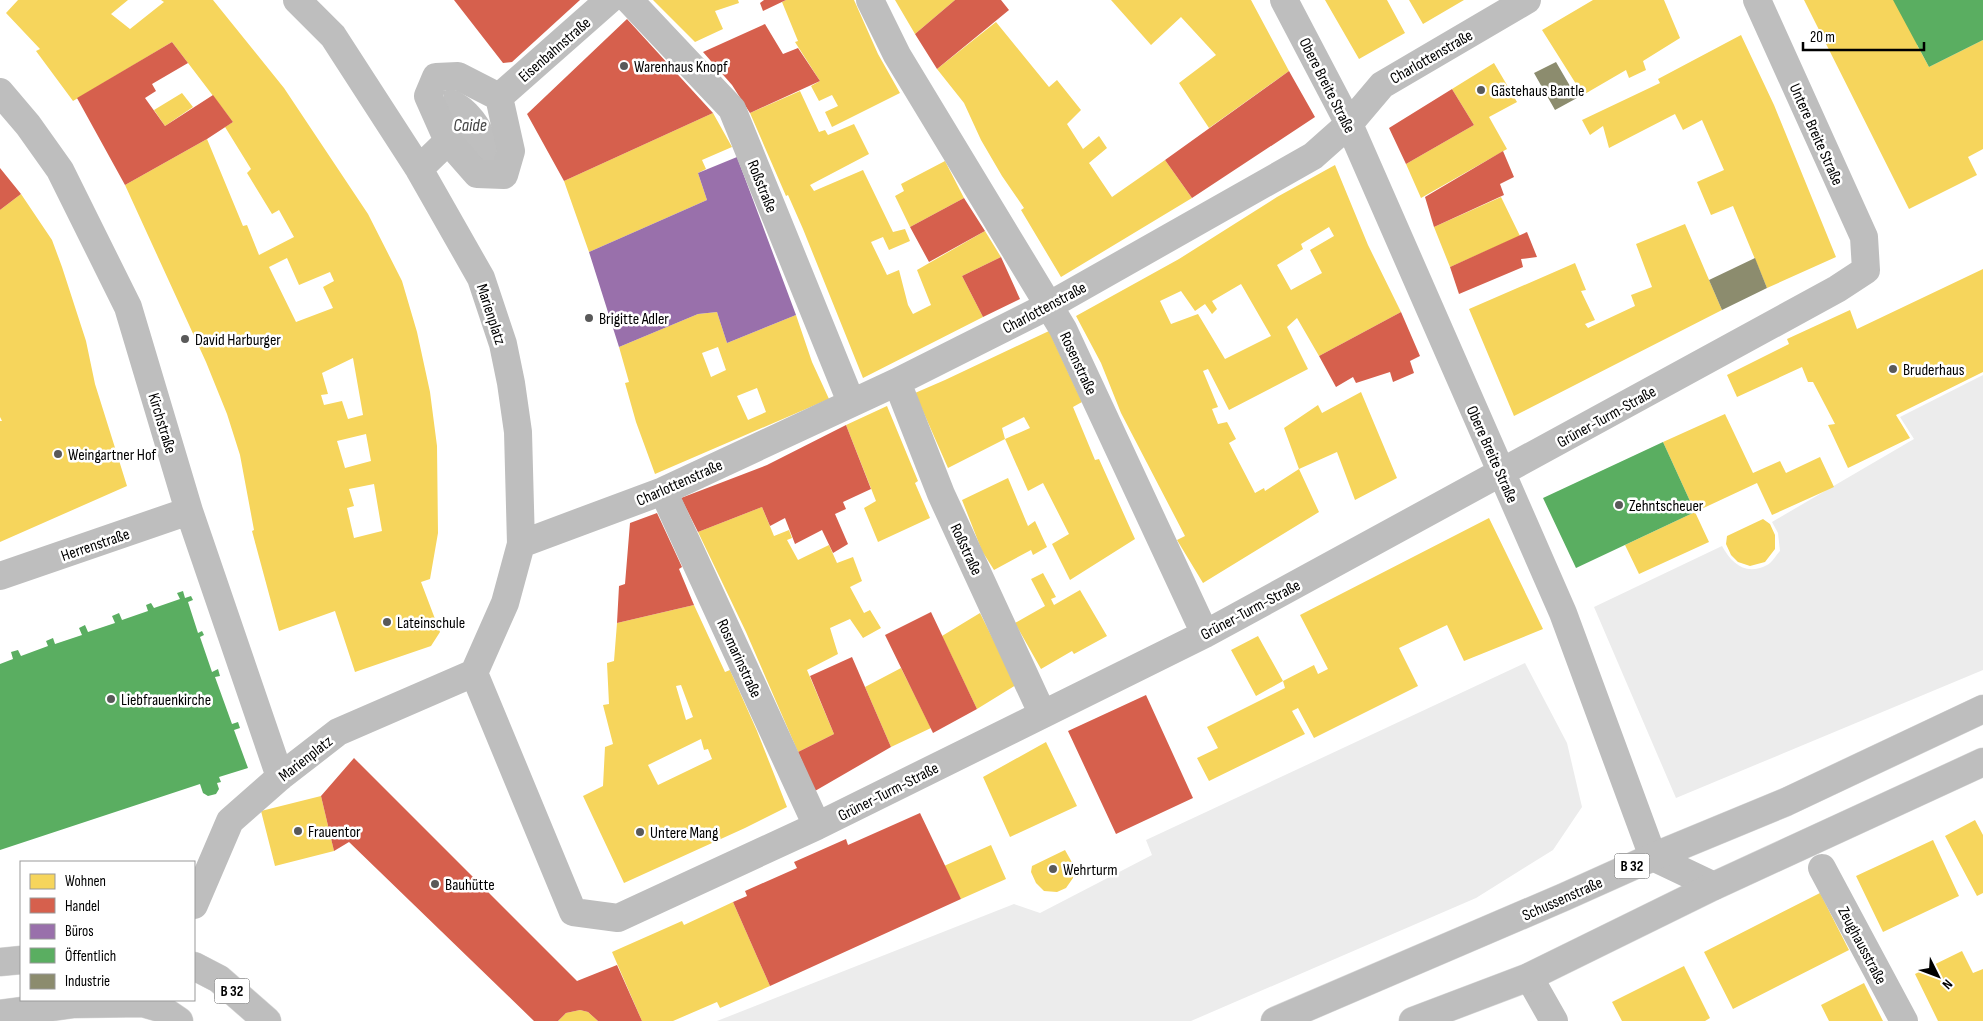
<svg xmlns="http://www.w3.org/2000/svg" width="1983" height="1021" viewBox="0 0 1983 1021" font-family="'Sofia Sans Condensed',sans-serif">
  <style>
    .green { fill: #ececec }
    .water { fill: #bfbfbf }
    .homes { fill: #f6d55c; fill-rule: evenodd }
    .shops { fill: #d6604d }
    .offices { fill: #9970ab }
    .public { fill: #5aae61 }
    .industry { fill: #8c8c6e }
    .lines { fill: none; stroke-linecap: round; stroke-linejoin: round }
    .major-casing { stroke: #dbdbdb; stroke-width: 29 }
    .minor { stroke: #bebebe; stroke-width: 28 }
    .major { stroke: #bebebe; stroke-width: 28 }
    .poi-dot { fill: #595959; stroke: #fff; stroke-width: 2 }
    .labels { text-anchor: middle; stroke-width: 5; stroke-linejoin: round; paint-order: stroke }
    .shield { fill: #fff; stroke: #4c4c4c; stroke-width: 1 }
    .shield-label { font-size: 15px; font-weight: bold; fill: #000 }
    .street-label { font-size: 16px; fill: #000; stroke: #fff }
    .poi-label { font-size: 16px; fill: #000; stroke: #fff; text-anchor: start }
    .water-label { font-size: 18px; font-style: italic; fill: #444; stroke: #fff }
  </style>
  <rect width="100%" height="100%" fill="#fff"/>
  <path class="green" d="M 1983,375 L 1983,670 L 1676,798 L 1594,607 L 1722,546 C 1732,564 1746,576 1767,565 C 1772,563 1776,555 1780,551 L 1778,533 L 1772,522 L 1914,439 L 1900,417 Z
    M 1525,663 L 1567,743 L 1582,807 L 1553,850 L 1476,898 L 1191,1021 L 717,1021 L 1014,904 L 1040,913 L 1152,855 L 1146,840 Z"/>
  <path class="water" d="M 448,88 C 475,92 509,137 493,163 L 485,165 L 463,147 L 443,98 L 444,92 Z"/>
  <path class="homes" d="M 18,0 L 128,0 L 111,14 L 130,29 L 164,2 L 161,0 L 213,0 L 284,88 L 368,214 L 402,281 L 417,332 L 430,392 L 437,446 L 438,533 L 430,579 L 421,582 L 440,632 L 431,646 L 355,672 L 335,611 L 279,631 L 252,531 L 254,530 L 240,455 L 227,414 L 206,362 L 125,185 L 207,139 L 243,226 L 247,225 L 259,255 L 294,237 L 279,210 L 272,214 L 247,173 L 251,169 L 225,127 L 233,122 L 172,42 L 73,101 L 36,51 L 40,49 L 6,13 ZM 287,258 L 299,285 L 330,272 L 334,281 L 323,287 L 333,308 L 296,322 L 269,267 ZM 353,358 L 363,415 L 348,419 L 342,401 L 324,405 L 321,395 L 328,394 L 322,373 ZM 366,434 L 371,461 L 345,468 L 337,441 ZM 374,484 L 382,531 L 354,538 L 347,508 L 354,506 L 349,489 Z
    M 653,0 L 738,0 L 739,3 L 715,11 L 723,29 L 695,42 Z
    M 786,0 L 854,0 L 878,54 L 900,93 L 832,127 L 825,112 L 838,106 L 832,95 L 819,101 L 811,86 L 820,81 L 795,42 L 798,41 L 782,2 Z
    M 895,0 L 955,0 L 915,34 Z
    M 1111,0 L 1251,0 L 1289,71 L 1209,128 L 1179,83 L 1216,55 L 1181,17 L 1151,45 Z
    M 1325,0 L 1387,0 L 1405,33 L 1359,59 Z
    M 1409,0 L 1464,0 L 1423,24 Z
    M 1593,0 L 1664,0 L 1680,38 L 1643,61 L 1646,70 L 1629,78 L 1626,70 L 1583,95 L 1542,30 Z
    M 1804,0 L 1898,0 L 1905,13 L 1917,7 L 1931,37 L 1917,45 L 1929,67 L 1983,40 L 1983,149 L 1968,157 L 1977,175 L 1909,209 Z
    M 996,22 L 1049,87 L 1057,80 L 1081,110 L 1067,124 L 1083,149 L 1099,136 L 1107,148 L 1089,163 L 1112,197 L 1165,160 L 1192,198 L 1061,277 L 1021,210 L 1024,208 L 1002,176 L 981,140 L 964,103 L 937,69 Z
    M 1741,35 L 1774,105 L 1836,257 L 1767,288 L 1733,206 L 1711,215 L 1697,182 L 1724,170 L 1702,120 L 1683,130 L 1675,114 L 1609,148 L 1603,126 L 1590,135 L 1582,120 L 1660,83 L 1658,79 Z
    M 1494,63 L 1517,102 L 1489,117 L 1507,149 L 1421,198 L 1406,164 L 1474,125 L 1452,89 Z
    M 800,91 L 819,132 L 825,130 L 828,135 L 854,124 L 869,154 L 810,185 L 814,191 L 863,170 L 893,232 L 905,229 L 910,241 L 889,250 L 883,237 L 871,242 L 887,275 L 899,270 L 908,305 L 913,314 L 931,305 L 917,270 L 985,231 L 1001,257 L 962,276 L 983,317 L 863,378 L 803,229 L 788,195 L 786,196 L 750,113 Z
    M 182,93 L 193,107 L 165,126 L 154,110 Z
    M 713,113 L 732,147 L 702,160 L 706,169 L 698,173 L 707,200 L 589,252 L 564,181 Z
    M 945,161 L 964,198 L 910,227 L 895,196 L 904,191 L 901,184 Z
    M 1335,165 L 1368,245 L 1401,312 L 1319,356 L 1297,318 L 1287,327 L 1308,369 L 1229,410 L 1208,369 L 1203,371 L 1218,407 L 1212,409 L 1218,424 L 1227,422 L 1236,439 L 1229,443 L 1255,493 L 1264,488 L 1265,491 L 1299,469 L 1319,512 L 1203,583 L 1177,540 L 1185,536 L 1121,413 L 1101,363 L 1076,316 L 1179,259 L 1277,197 ZM 1329,227 L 1334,236 L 1310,250 L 1322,273 L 1291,290 L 1277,265 L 1303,249 L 1301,244 ZM 1241,284 L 1271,336 L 1225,359 L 1198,314 L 1171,324 L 1160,301 L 1181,291 L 1195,311 L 1205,304 L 1212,314 L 1217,309 L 1212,301 Z
    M 21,194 L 52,240 L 62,267 L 86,341 L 95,384 L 127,486 L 0,542 L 0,421 L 2,421 L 0,417 L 0,210 Z
    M 1501,197 L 1520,236 L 1450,267 L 1434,227 Z
    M 1685,224 L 1722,310 L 1514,416 L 1469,309 L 1575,263 L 1586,290 L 1581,291 L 1595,320 L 1585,324 L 1588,328 L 1635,306 L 1631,295 L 1652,287 L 1636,244 Z
    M 1983,269 L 1983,372 L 1896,415 L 1910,438 L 1848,468 L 1828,425 L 1835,424 L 1813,382 L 1808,382 L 1802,367 L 1737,397 L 1727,375 L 1789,344 L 1787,339 L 1850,310 L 1857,329 Z
    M 717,312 L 727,343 L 796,315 L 812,362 L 829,399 L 655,474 L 636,422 L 625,383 L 629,382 L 619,347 L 698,314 ZM 718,347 L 726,370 L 711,377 L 702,353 ZM 757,388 L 766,412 L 748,420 L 737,396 Z
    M 1049,331 L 1082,402 L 1073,407 L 1095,460 L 1099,459 L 1135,539 L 1070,580 L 1052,544 L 1069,534 L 1043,483 L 1028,491 L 1005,439 L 1030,428 L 1024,417 L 1002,428 L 1005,439 L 948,468 L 915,393 L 945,380 Z
    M 1361,392 L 1397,478 L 1355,500 L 1337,452 L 1299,469 L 1284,428 L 1318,405 L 1322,413 Z
    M 887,406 L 918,481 L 915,483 L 930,518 L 878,542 L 864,508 L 876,501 L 846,425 Z
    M 1725,414 L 1753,473 L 1780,461 L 1786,473 L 1820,457 L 1834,487 L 1772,515 L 1757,483 L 1695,512 L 1663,442 Z
    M 1008,478 L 1028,526 L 1035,521 L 1047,547 L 1033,555 L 1031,550 L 994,570 L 982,551 L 962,500 Z
    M 762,507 L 774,536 L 789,530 L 792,538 L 787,540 L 798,560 L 829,545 L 837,563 L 853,557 L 862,581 L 850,587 L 864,613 L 870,610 L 881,628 L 863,638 L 850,619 L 830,628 L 838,654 L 807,670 L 834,734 L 798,752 L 746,632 L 698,532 Z
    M 1695,512 L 1709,542 L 1639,574 L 1625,545 Z
    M 1489,518 L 1543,629 L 1464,661 L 1447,625 L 1399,648 L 1418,686 L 1314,738 L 1298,708 L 1292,711 L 1305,734 L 1209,781 L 1197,758 L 1218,748 L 1207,727 L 1285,688 L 1283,681 L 1314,665 L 1318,674 L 1328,669 L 1300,615 Z
    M 1763,519 L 1770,524 L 1775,535 L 1775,549 L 1765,562 L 1750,566 L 1738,562 L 1731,555 L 1726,544 L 1727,536 Z
    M 1043,573 L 1056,597 L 1051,599 L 1054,605 L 1080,590 L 1107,636 L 1074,654 L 1072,651 L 1041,669 L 1015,623 L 1045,606 L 1031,579 Z
    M 694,605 L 725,672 L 730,670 L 757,731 L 787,807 L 745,828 L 624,883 L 583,796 L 603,786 L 605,747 L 613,744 L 603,705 L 609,704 L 607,663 L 614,661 L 617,623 ZM 681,685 L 693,717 L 686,720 L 676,686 ZM 701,739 L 704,750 L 708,749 L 712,759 L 658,785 L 648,765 Z
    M 980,613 L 1016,685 L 977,709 L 942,636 Z
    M 1258,636 L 1283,681 L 1256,696 L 1231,650 Z
    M 901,668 L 931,728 L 891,747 L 865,687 Z
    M 1046,742 L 1077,806 L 1010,837 L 983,777 Z
    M 321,796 L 334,851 L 275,866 L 261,811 Z
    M 1975,820 L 1983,835 L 1983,893 L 1977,896 L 1945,836 Z
    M 1933,840 L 1959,896 L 1883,932 L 1856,876 Z
    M 991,845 L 1006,879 L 961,899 L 944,866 Z
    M 1065,850 L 1074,866 L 1073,878 L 1066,888 L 1057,892 L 1044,891 L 1036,883 L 1031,872 L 1032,866 Z
    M 1820,893 L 1849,950 L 1733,1009 L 1704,952 Z
    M 733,902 L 770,986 L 720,1008 L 717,1002 L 673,1021 L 642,1021 L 612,952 L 682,921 L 684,925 Z
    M 1962,951 L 1973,973 L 1983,969 L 1983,1021 L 1938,1021 L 1915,974 Z
    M 1684,966 L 1710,1018 L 1705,1021 L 1622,1021 L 1612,1002 Z
    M 1864,983 L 1883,1021 L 1829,1021 L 1821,1005 Z
    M 580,1010 L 588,1012 L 598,1021 L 558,1021 L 566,1013 Z"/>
  <path class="shops" d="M 454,0 L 580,0 L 512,62 L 503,63 Z
    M 764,0 L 786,0 L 763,11 L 760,3 Z
    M 955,0 L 1001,0 L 1009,10 L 937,69 L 915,34 Z
    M 627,19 L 713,113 L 564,181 L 527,114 Z
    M 765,24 L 783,54 L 798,48 L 820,81 L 750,113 L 732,85 L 703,52 Z
    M 172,42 L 188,63 L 152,84 L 156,91 L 145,98 L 165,126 L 213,95 L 233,122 L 207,139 L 125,185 L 77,98 Z
    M 1289,71 L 1315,117 L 1192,198 L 1165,160 Z
    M 1452,89 L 1474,125 L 1406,164 L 1389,128 Z
    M 1503,151 L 1514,177 L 1500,184 L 1504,195 L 1434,227 L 1425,197 Z
    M 0,168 L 21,194 L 0,210 Z
    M 964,198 L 985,231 L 929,262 L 910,227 Z
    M 1527,232 L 1537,257 L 1521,259 L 1523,267 L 1459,294 L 1450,267 Z
    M 1001,257 L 1020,299 L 983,317 L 962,276 Z
    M 1401,312 L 1420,356 L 1410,361 L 1414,373 L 1393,382 L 1390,372 L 1356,383 L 1353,377 L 1336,387 L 1319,356 Z
    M 846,425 L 871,489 L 843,502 L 846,509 L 835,514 L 848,544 L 833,553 L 822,530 L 795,544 L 785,518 L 770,526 L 762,507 L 698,532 L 681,498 L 767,465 Z
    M 657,513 L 682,567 L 679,569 L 694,605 L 617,623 L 619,586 L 625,584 L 630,523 Z
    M 931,612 L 977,709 L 933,733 L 885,635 Z
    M 852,657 L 891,747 L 815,791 L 798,752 L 834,734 L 810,676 Z
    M 1146,695 L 1193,798 L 1116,834 L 1068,731 Z
    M 354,758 L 577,981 L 617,965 L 642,1021 L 598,1021 L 588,1012 L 580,1010 L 566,1013 L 558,1021 L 534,1021 L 349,842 L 334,851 L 321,796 Z
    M 920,813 L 961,899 L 770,986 L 733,902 L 747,896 L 745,891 L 797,868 L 794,862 L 846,839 L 848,845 Z"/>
  <path class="offices" d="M 737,157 L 796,315 L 727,343 L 717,312 L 698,314 L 619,347 L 589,252 L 707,200 L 698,173 Z"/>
  <path class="public" d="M 1893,0 L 1983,0 L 1983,40 L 1929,67 Z
    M 1663,442 L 1695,512 L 1576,568 L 1543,498 Z
    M 183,591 L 185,598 L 191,596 L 193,600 L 188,602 L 198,633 L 202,631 L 204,635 L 200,637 L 212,672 L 218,669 L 220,676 L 215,677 L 232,724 L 238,722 L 240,728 L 234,730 L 248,768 L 219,777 L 221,782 L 217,783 L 219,789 L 216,794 L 208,796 L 203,793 L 200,784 L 0,850 L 0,664 L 13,659 L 11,652 L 18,650 L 21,656 L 48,646 L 46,641 L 53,638 L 55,644 L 82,635 L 79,628 L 85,625 L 88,632 L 115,623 L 112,616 L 119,613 L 122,620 L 148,611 L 146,605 L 151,603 L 154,608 L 180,599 L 177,593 Z"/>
  <path class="industry" d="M 1556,62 L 1577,98 L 1555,110 L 1534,73 Z
    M 1755,258 L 1767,288 L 1722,310 L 1709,280 Z"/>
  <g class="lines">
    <g class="major-casing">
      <path id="major" d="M 0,962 L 21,960
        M 194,966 L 219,979 L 267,1021
        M 0,1014 L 74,1004 L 143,1003 L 160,1008 L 179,1021
        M 1275,1021 L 1564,897 L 1653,857 L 1786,802 L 1983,709
        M 1413,1021 L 1529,977 L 1714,886 L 1983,762"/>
    </g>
    <path class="minor" d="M 629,0 L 732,109 L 851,402
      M 870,0 L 897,55 L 1063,329 L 1205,634
      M 1284,0 L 1349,124 L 1563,613 L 1653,857 L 1714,886
      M 0,92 L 28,125 L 60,170 L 128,307 L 189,511 L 280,777
      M 499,97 L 609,0
      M 419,169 L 448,141 L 428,96 L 436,77 L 458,76 L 499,97 L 511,151 L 504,175 L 477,174 L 448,141
      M 897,382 L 941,494 L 1042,713
      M 663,491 L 817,826
      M 521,544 L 663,491 L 897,382 L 1050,305 L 1313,156 L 1349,124 L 1382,85 L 1527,0
      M 0,576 L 189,511
      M 474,673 L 573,912 L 618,918 L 817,826 L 1205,634 L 1837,289 L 1866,270 L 1864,237 L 1757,0
      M 1822,868 L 1904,1021
      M 194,905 L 230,821 L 280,777 L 338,732 L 474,673 L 505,603 L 521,544 L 518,432 L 511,383 L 503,344 L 481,278 L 419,169 L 333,36 L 297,0
      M 1529,977 L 1554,1021"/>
    <use href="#major" class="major"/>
  </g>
  <g class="poi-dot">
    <circle cx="624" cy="66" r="5"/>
    <circle cx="1481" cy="90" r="5"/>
    <circle cx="589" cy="318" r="5"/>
    <circle cx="185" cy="339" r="5"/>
    <circle cx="1893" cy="369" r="5"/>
    <circle cx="58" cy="454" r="5"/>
    <circle cx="1619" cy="505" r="5"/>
    <circle cx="387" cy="622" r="5"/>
    <circle cx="111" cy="699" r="5"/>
    <circle cx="298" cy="831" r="5"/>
    <circle cx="640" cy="832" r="5"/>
    <circle cx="1053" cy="869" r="5"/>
    <circle cx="435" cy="884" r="5"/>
  </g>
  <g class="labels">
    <g class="shield">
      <rect x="1614.5" y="853.5" width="35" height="25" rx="4"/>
      <rect x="214.5" y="978.5" width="35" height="25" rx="4"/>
    </g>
    <g class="shield-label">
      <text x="1632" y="871">B 32</text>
      <text x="232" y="996">B 32</text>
    </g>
    <g class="street-label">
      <text transform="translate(554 49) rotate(-41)" y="6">Eisenbahnstraße</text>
      <text transform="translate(1431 56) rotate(-30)" y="6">Charlottenstraße</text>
      <text transform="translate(1328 85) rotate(63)" y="6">Obere Breite Straße</text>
      <text transform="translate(1817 134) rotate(66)" y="6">Untere Breite Straße</text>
      <text transform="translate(763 186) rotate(68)" y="6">Roßstraße</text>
      <text transform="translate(1044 307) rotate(-28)" y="6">Charlottenstraße</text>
      <text transform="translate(492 314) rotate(72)" y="6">Marienplatz</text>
      <text transform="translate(1079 363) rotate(65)" y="6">Rosenstraße</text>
      <text transform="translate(1606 416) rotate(-29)" y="6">Grüner-Turm-Straße</text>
      <text transform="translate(163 423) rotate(73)" y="6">Kirchstraße</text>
      <text transform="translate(1493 454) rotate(66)" y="6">Obere Breite Straße</text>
      <text transform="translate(679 482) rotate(-24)" y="6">Charlottenstraße</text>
      <text transform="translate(95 544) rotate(-19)" y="6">Herrenstraße</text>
      <text transform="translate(967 549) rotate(65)" y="6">Roßstraße</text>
      <text transform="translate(1250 609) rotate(-28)" y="6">Grüner-Turm-Straße</text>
      <text transform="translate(740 658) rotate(65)" y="6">Rosmarinstraße</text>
      <text transform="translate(305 758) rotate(-38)" y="6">Marienplatz</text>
      <text transform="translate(888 791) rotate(-27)" y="6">Grüner-Turm-Straße</text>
      <text transform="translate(1562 898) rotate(-24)" y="6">Schussenstraße</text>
      <text transform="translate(1863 945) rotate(62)" y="6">Zeughausstraße</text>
    </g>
    <g class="poi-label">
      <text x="634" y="72">Warenhaus Knopf</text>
      <text x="1491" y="96">Gästehaus Bantle</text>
      <text x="599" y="324">Brigitte Adler</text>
      <text x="195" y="345">David Harburger</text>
      <text x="1903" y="375">Bruderhaus</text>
      <text x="68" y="460">Weingartner Hof</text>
      <text x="1629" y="511">Zehntscheuer</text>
      <text x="397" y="628">Lateinschule</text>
      <text x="121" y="705">Liebfrauenkirche</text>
      <text x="308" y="837">Frauentor</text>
      <text x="650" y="838">Untere Mang</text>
      <text x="1063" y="875">Wehrturm</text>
      <text x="445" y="890">Bauhütte</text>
    </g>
    <g class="water-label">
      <text x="470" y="131">Caide</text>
    </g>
  </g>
  <rect x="20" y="861" width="175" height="140" fill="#ffffff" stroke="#999999"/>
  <rect x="30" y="874" width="25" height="15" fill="#f6d55c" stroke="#999999"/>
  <text x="65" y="886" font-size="15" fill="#000000">Wohnen</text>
  <rect x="30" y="898" width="25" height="15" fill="#d6604d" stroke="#999999"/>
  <text x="65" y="911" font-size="15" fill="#000000">Handel</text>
  <rect x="30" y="924" width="25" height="15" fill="#9970ab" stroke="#999999"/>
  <text x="65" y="936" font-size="15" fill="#000000">Büros</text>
  <rect x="30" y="948" width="25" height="15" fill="#5aae61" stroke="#999999"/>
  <text x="65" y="961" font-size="15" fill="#000000">Öffentlich</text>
  <rect x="30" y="974" width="25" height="15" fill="#8c8c6e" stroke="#999999"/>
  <text x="65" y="986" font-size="15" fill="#000000">Industrie</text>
  <g transform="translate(1938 976) rotate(132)" stroke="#ffffff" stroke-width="4" paint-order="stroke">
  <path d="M0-4L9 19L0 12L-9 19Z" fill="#000000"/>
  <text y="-8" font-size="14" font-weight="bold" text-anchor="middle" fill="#000000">N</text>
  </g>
  <path d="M1803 42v8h121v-8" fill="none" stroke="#000000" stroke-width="2.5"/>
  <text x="1810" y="42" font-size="15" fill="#000000" stroke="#ffffff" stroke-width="4" paint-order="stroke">20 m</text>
</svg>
